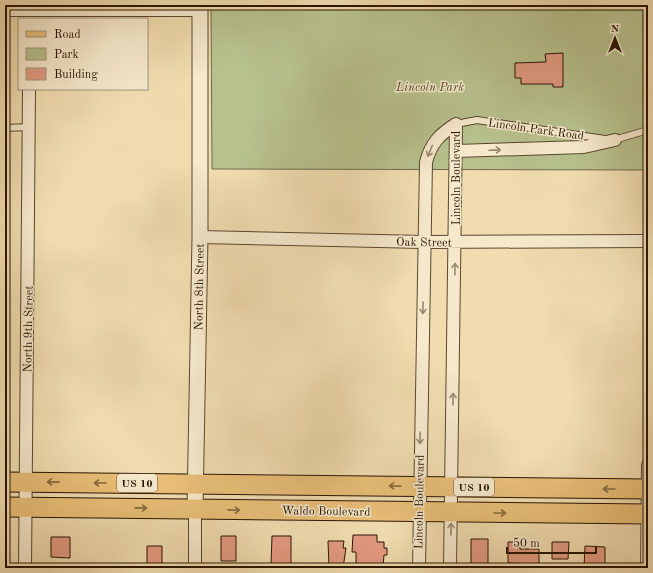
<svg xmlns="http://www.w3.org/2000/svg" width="653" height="573" viewBox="0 0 653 573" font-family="'Old Standard TT',serif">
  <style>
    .green { fill: #b7c18d; stroke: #706b48 }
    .building { fill: #e39a81; stroke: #291503 }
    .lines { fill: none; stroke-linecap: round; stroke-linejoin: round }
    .service-casing { stroke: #5b472e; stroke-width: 8 }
    .minor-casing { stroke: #5b472e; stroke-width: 14 }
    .tertiary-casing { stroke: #5b472e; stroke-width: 17 }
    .primary-casing { stroke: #291503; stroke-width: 21 }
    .service { stroke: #f5e8cb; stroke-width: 6 }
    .minor { stroke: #f5e8cb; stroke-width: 12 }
    .tertiary { stroke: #f5e8cb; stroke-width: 15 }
    .primary { stroke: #e8be78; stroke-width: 19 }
    .oneway { stroke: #998971 }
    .oneway2 { stroke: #886a3e }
    .labels { text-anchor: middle; stroke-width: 3; stroke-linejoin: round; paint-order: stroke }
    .shield { fill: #f5e8cb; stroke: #66543f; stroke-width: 1 }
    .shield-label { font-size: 11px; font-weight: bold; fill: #291503 }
    .park-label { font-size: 12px; font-style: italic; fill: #54492c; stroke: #f5e8cb }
    .street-label { font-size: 12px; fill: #291503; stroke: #f5e8cb }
  </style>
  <rect width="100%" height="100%" fill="#f0dcaf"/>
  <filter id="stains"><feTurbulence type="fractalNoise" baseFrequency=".005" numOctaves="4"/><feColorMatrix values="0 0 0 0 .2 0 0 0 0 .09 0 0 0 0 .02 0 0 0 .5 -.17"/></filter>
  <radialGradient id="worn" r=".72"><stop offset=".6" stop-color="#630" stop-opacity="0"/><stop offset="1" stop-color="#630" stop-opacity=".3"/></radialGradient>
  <path class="green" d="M 211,5 L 648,5 L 648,170 L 212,169 Z"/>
  <path class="building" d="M 563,53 L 563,87 L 553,87 L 553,84 L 521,84 L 521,78 L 515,78 L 515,63 L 546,62 L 545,54 Z
    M 353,535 L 377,535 L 377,542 L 384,542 L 384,548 L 387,548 L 387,555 L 384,555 L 383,567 L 356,568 L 356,552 L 352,552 Z
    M 221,536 L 236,536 L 236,561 L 221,561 Z
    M 272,536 L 291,536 L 291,565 L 271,565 Z
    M 51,537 L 70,537 L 70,558 L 51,557 Z
    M 471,539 L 488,539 L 488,568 L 471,568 Z
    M 328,541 L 344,541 L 343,548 L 346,548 L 343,568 L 329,567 Z
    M 508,542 L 520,542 L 520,549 L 539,549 L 539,564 L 508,563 Z
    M 552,542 L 569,542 L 568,559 L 552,559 Z
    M 147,546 L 162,546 L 162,566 L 147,566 Z
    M 585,546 L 605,547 L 605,568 L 584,568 Z"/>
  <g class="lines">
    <g class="service-casing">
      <path id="service" d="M 456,124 L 477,120 L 605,139
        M 5,128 L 29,127
        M 614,140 L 648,130"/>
    </g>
    <g class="minor-casing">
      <path id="minor" d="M 5,10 L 200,10
        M 456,151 L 584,147 L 615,140
        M 200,237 L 424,242 L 648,241
        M 25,568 L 29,89
        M 195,568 L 195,509
        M 419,568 L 426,162 C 431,143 440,134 456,124
        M 450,568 L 456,124
        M 647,568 L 648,465"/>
    </g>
    <g class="tertiary-casing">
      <path id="tertiary" d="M 195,509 L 200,237 L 200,5"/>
    </g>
    <g class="primary-casing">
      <path id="primary" d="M 5,482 L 648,489
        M 5,507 L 648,514"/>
    </g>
    <use href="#service" class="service"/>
    <use href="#minor" class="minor"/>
    <use href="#tertiary" class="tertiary"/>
    <use href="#primary" class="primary"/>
  </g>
  <defs><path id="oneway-shaft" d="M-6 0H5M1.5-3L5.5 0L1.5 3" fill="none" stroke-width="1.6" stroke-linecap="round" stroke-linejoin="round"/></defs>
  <g class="oneway">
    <use href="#oneway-shaft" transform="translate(495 150) rotate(-2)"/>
    <use href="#oneway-shaft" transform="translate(430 151) rotate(113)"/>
    <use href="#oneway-shaft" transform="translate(455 269) rotate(-89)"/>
    <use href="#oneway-shaft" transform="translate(423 308) rotate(91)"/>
    <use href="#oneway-shaft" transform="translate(453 399) rotate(-89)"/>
    <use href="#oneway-shaft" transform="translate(420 438) rotate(91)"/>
    <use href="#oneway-shaft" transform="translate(451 529) rotate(-89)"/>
  </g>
  <g class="oneway2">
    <use href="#oneway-shaft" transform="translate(53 482) rotate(-179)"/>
    <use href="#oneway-shaft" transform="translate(100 483) rotate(-180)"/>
    <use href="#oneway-shaft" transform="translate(395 486) rotate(-179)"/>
    <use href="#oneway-shaft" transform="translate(609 489) rotate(-180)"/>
    <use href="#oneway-shaft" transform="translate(141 508) rotate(1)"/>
    <use href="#oneway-shaft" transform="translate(234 510) rotate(1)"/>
    <use href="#oneway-shaft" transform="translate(500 513)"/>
  </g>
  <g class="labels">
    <g class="shield">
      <rect x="117" y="474" width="40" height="18" rx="3"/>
      <rect x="454" y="478" width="40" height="18" rx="3"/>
    </g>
    <g class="shield-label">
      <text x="137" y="487">US 10</text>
      <text x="474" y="491">US 10</text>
    </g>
    <g class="park-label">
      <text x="430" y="91">Lincoln Park</text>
    </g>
    <g class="street-label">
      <text transform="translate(536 129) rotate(8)" y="4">Lincoln Park Road</text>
      <text transform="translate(456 178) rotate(-90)" y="4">Lincoln Boulevard</text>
      <text transform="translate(424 242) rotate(1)" y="4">Oak Street</text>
      <text transform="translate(199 287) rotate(-89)" y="4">North 8th Street</text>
      <text transform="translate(28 329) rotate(-89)" y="4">North 9th Street</text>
      <text transform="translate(419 502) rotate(-89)" y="4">Lincoln Boulevard</text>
      <text transform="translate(326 511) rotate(1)" y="4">Waldo Boulevard</text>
    </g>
  </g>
  <rect width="653" height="573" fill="none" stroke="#f0dcaf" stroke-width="20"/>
  <rect x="6" y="6" width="641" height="561" fill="none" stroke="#291503" stroke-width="2"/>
  <rect x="10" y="10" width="633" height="553" fill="none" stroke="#291503"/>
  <rect x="18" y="18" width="130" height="72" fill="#f5e8cb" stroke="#a3947b"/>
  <rect x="26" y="31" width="20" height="6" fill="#e8be78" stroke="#a3947b"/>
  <text x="54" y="38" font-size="12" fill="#291503">Road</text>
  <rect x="26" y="48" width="20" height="12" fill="#b7c18d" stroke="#a3947b"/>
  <text x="54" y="58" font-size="12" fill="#291503">Park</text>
  <rect x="26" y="68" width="20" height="12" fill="#e39a81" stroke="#a3947b"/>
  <text x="54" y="78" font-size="12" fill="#291503">Building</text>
  <g transform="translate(615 38)" stroke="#f5e8cb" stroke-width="3" paint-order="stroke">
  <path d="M0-3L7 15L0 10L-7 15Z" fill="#291503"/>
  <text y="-6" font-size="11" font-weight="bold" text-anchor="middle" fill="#291503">N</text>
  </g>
  <path d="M507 547v6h89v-6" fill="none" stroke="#291503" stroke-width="2"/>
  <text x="513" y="547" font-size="12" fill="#291503" stroke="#f5e8cb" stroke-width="3" paint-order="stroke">50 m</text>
  <rect width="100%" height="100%" filter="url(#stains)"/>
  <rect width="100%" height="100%" fill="url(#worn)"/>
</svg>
